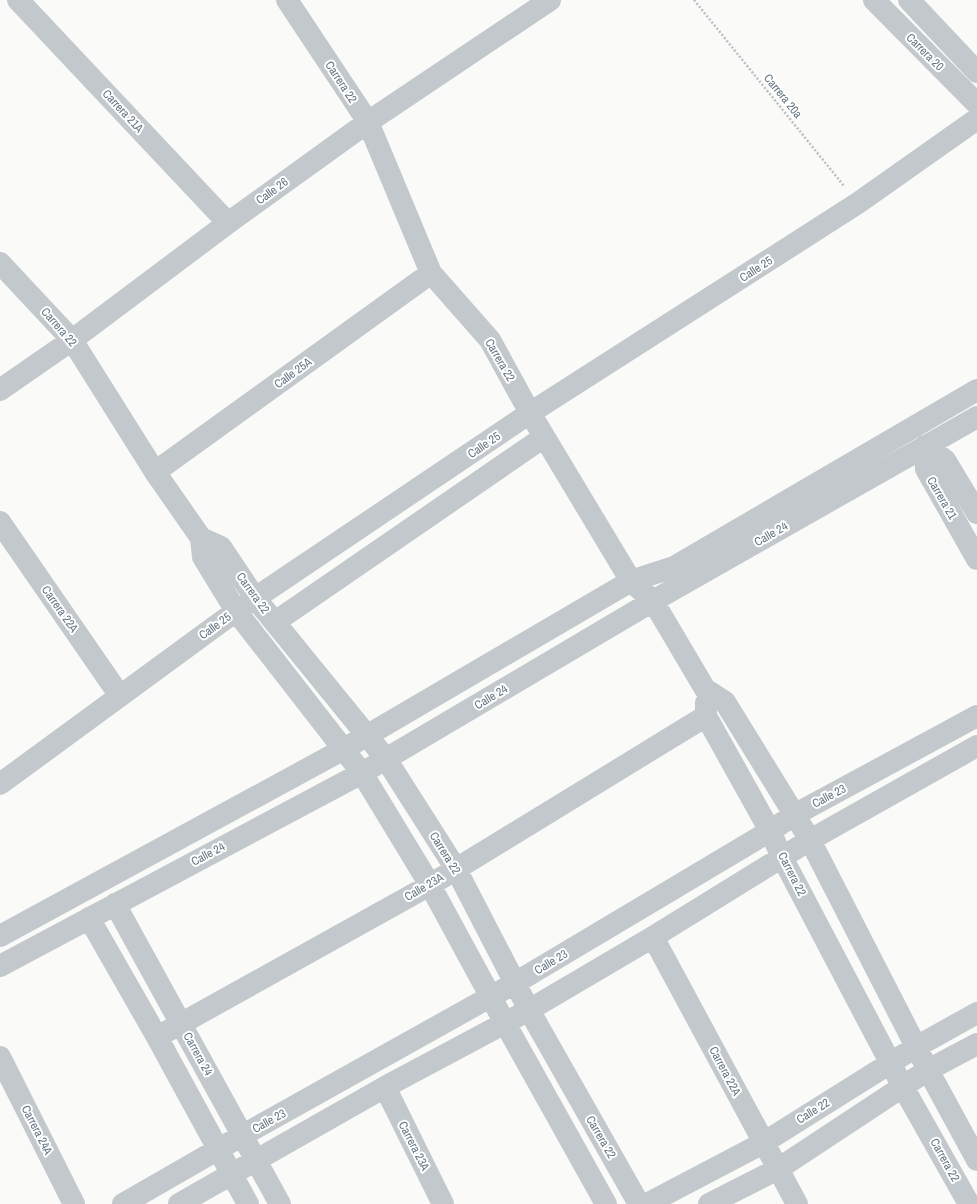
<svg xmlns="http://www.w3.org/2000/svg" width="977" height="1204" viewBox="0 0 977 1204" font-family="'Archivo Narrow',sans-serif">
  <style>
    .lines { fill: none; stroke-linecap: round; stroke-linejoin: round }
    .path { stroke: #bbbfc2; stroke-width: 2.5; stroke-dasharray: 2 2; stroke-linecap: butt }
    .minor { stroke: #c3c8cc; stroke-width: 22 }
    .labels { text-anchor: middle; stroke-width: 4; stroke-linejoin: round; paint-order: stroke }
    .street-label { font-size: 12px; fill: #657683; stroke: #fff }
  </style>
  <rect width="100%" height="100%" fill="#fafaf8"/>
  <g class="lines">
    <path class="path" d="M 694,0 L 844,186"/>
    <path class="minor" d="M 18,0 L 228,223
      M 287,0 L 368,122 L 431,273 L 490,340 L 530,413 L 631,581 L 653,601 L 705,689 L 725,702 L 810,840 L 928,1070 L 977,1160
      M 874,0 L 977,104
      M 909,0 L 977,72
      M 0,263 L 72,340 L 155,472 L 201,538 L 221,547 L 255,598 L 386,759 L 456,869 L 529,1010 L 639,1204
      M 0,390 L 72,340 L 228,223 L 368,122 L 550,0
      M 925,446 L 926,469 L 977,559
      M 925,446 L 945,460 L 977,513
      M 155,472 L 431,273
      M 0,522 L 120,696
      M 201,538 L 203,557 L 236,611 L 362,773 L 430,885 L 505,1023 L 606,1204
      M 275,622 L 544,437
      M 706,703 L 706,716 L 770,831 L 782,857 L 903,1087 L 969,1204
      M 0,784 L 236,611 L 530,413 L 858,203 L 977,119
      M 115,904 L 280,1204
      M 89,918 L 157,1037 L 248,1204
      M 0,936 L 344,749 L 631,581 L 674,567 L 977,390
      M 653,937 L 797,1204
      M 0,966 L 362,773 L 653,601 L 977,417
      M 157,1037 L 430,885 L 706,716
      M 0,1057 L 74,1204
      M 385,1087 L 443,1204
      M 123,1204 L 243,1135 L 515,983 L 770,831 L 794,815 L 977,716
      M 179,1204 L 385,1087 L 529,1010 L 653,937 L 810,840 L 977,746
      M 647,1204 L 763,1143 L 916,1047 L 977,1013
      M 709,1204 L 778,1169 L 928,1070 L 977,1044"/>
  </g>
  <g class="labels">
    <g class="street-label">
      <text transform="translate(925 52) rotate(45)" y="4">Carrera 20</text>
      <text transform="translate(341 82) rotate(57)" y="4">Carrera 22</text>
      <text transform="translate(783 96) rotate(51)" y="4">Carrera 20a</text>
      <text transform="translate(123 111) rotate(47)" y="4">Carrera 21A</text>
      <text transform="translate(272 191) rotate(-36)" y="4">Calle 26</text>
      <text transform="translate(756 269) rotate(-33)" y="4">Calle 25</text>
      <text transform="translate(59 327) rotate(49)" y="4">Carrera 22</text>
      <text transform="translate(500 360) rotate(60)" y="4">Carrera 22</text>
      <text transform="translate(293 373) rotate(-36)" y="4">Calle 25A</text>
      <text transform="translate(484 445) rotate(-34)" y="4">Calle 25</text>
      <text transform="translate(942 498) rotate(60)" y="4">Carrera 21</text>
      <text transform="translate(771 534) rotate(-30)" y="4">Calle 24</text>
      <text transform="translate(253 593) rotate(54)" y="4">Carrera 22</text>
      <text transform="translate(60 609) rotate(55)" y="4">Carrera 22A</text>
      <text transform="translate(215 626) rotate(-36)" y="4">Calle 25</text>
      <text transform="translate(491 697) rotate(-31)" y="4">Calle 24</text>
      <text transform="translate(829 796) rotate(-28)" y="4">Calle 23</text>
      <text transform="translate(445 853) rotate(58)" y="4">Carrera 22</text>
      <text transform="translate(208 854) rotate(-28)" y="4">Calle 24</text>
      <text transform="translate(792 874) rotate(63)" y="4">Carrera 22</text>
      <text transform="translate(424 887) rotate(-30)" y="4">Calle 23A</text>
      <text transform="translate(551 962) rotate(-31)" y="4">Calle 23</text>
      <text transform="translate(198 1054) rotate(61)" y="4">Carrera 24</text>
      <text transform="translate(725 1071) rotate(62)" y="4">Carrera 22A</text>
      <text transform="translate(813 1111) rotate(-32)" y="4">Calle 22</text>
      <text transform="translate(269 1121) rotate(-29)" y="4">Calle 23</text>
      <text transform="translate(37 1130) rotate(63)" y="4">Carrera 24A</text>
      <text transform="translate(601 1137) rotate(60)" y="4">Carrera 22</text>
      <text transform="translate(414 1146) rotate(63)" y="4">Carrera 23A</text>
      <text transform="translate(945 1160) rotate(61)" y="4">Carrera 22</text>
    </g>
  </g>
</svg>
